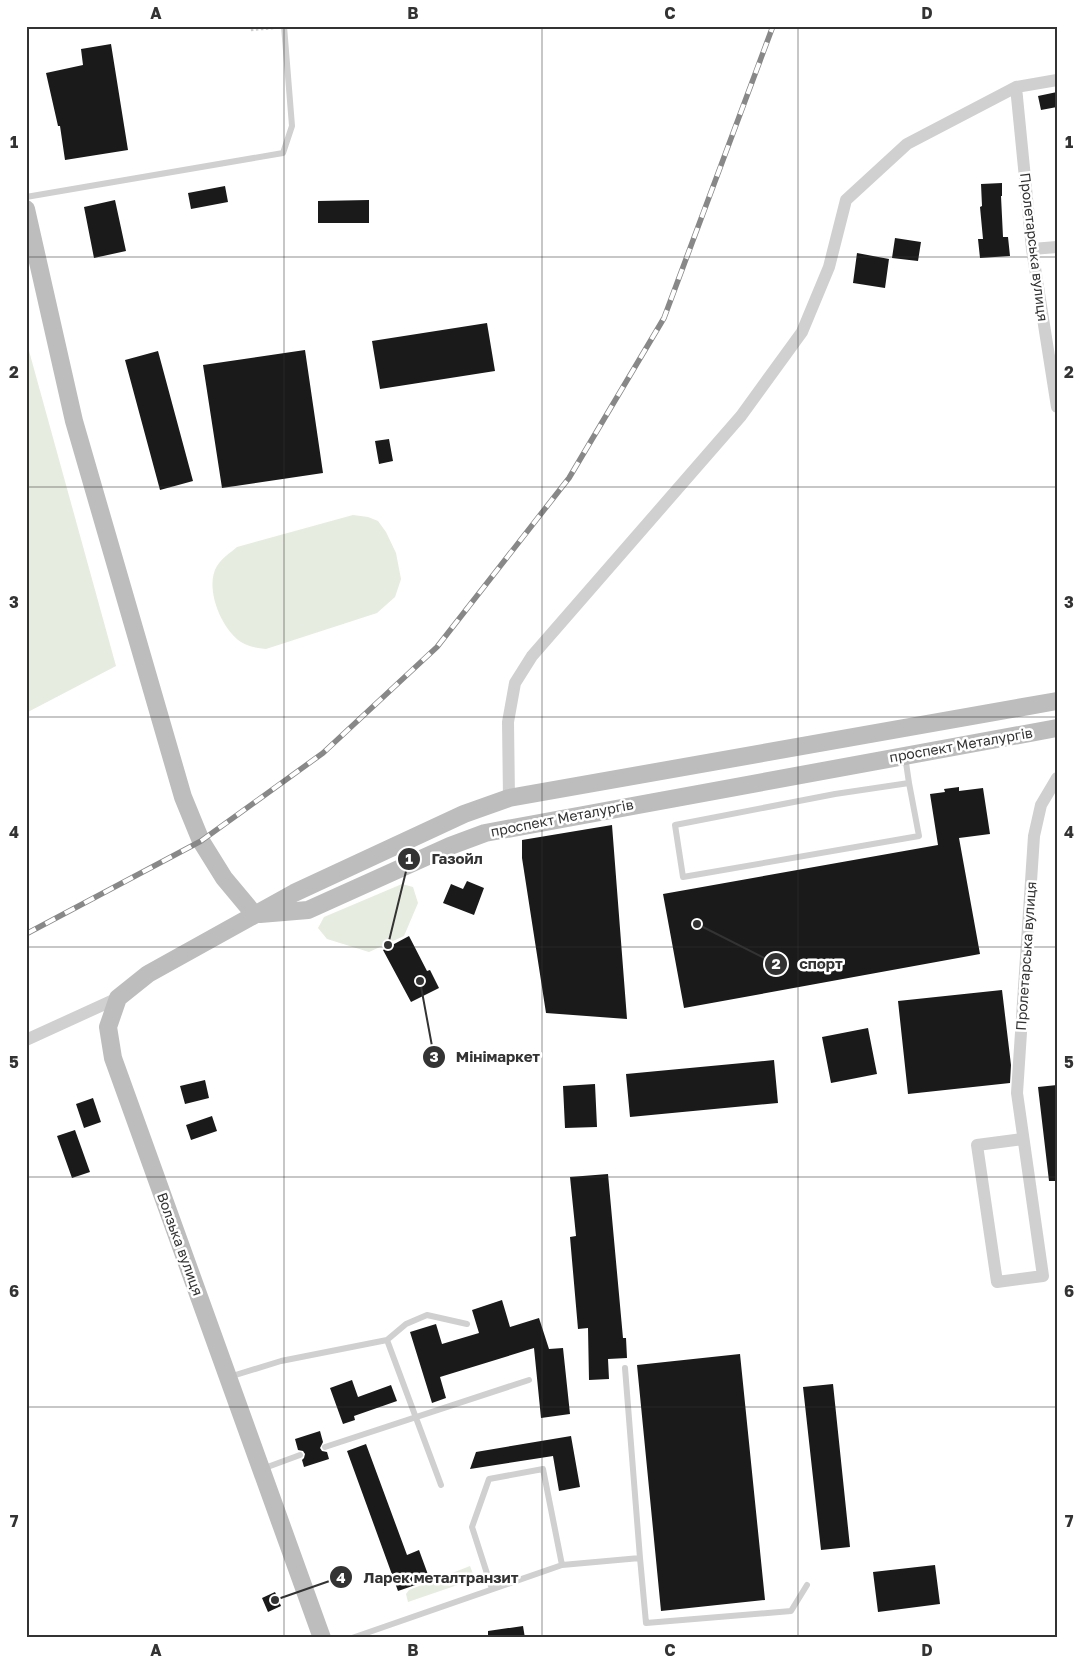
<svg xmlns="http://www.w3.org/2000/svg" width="1083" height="1664" viewBox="0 0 1083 1664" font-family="'Golos Text',sans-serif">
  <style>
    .green { fill: #e6ecdf }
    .building { fill: #1a1a1a }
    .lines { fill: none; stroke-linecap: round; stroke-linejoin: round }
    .path { stroke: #cdcdcd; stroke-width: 2.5; stroke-dasharray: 2.5 2.5; stroke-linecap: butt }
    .lane { stroke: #d0d0d0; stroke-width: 6 }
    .street { stroke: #d0d0d0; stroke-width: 12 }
    .secondary { stroke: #bdbdbd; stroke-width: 18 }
    .rail-casing { stroke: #888; stroke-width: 5.5 }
    .rail { stroke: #fff; stroke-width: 4; stroke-dasharray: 11; stroke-linecap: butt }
    .grid { fill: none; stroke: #333; stroke-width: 1; stroke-opacity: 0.55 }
    .labels { text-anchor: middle; stroke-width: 5; stroke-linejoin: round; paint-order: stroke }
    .street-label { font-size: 14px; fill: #333; stroke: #fff }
    .leader { fill: none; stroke: #333; stroke-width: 2 }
    .callout-dot { fill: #333; stroke: #fff; stroke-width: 2 }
    .mark-label { font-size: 15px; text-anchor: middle; font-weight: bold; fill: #fff }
    .callout-label { font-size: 15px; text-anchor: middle; font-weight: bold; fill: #333; stroke: #fff; stroke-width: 5; stroke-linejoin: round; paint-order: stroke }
    .neatline { fill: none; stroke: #333; stroke-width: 2 }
    .grid-label { font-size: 16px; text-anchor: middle; font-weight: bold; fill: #333 }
  </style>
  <rect width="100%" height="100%" fill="#fff"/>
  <path class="green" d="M 26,340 L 116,666 L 26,713 Z
    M 353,515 L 368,517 L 378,521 L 386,532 L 396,553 L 401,579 L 395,597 L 377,613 L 266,649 C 257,648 249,647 241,642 C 221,629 204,587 217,566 C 222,558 230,553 237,547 Z
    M 402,884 L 413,887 L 418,903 L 404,936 L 369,952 L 327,939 L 318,928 L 324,917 Z
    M 470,1566 L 475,1579 L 408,1602 L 406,1594 L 409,1590 Z"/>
  <path class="building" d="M 111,44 L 128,150 L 65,160 L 60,126 L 58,126 L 46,73 L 83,65 L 81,49 Z
    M 1057,92 L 1057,107 L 1041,110 L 1038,96 Z
    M 1002,183 L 1002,196 L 1001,196 L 1003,237 L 1008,237 L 1010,256 L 980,258 L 978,239 L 983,239 L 980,207 L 982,206 L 981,184 Z
    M 225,186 L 228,202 L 191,209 L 188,193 Z
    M 115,200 L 126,251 L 94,258 L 84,207 Z
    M 369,200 L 369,223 L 318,223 L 318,201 Z
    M 895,238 L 921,242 L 918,261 L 892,258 Z
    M 857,253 L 889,259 L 885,288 L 853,283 Z
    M 487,323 L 495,371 L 380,389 L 372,341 Z
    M 305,350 L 323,473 L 222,488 L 203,365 Z
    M 158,351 L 193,481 L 160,490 L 125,360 Z
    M 389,439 L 393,461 L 379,464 L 375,441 Z
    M 959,787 L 959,791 L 983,788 L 990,834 L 959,838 L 980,954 L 684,1008 L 663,894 L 938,845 L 930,794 L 945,792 L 944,789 Z
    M 612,825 L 627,1019 L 546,1013 L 522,858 L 522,840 Z
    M 467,881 L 484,888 L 474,915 L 443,903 L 451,884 L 463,889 Z
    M 409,936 L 427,971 L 430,970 L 439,988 L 411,1002 L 383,950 Z
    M 1002,990 L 1011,1065 L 1010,1083 L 908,1094 L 898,1001 Z
    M 868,1028 L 877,1074 L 831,1083 L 822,1037 Z
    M 774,1060 L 778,1103 L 630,1117 L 626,1074 Z
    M 205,1080 L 209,1098 L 185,1104 L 180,1086 Z
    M 595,1084 L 597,1127 L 565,1128 L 563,1086 Z
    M 1057,1085 L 1057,1181 L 1049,1181 L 1038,1087 Z
    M 93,1098 L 101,1122 L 84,1128 L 76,1104 Z
    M 212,1116 L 217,1131 L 191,1140 L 186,1125 Z
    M 75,1130 L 90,1172 L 72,1178 L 57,1136 Z
    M 608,1174 L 623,1338 L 626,1338 L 627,1358 L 608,1359 L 609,1379 L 589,1380 L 588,1328 L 578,1329 L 570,1237 L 576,1236 L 570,1177 Z
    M 502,1300 L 510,1327 L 539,1318 L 549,1349 L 563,1348 L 570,1414 L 541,1418 L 534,1348 L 440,1377 L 446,1398 L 432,1403 L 410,1332 L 436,1324 L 442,1344 L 479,1333 L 472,1310 Z
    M 740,1354 L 765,1600 L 661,1611 L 637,1365 Z
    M 352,1380 L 358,1397 L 391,1385 L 397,1401 L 354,1416 L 355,1420 L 343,1424 L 330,1388 Z
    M 833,1384 L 850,1547 L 821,1550 L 803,1387 Z
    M 320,1431 L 323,1442 L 320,1448 L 322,1451 L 327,1452 L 329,1459 L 304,1467 L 302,1460 L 304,1458 L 305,1454 L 303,1451 L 298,1450 L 295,1439 Z
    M 571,1436 L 580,1487 L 559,1491 L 553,1456 L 470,1469 L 476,1452 Z
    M 366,1444 L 407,1555 L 419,1550 L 430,1580 L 398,1591 L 347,1451 Z
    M 935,1565 L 940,1604 L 878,1612 L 873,1572 Z
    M 275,1592 L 281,1606 L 268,1612 L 262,1598 Z
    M 523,1626 L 525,1638 L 488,1638 L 488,1631 Z"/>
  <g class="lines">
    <path class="path" d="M 249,26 L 250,30 L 274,28"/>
    <path class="lane" d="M 26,197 L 283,153 L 292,126 L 284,26
      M 905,756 L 909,783 L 835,794 L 675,825 L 683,877 L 919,836 L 909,783
      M 387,1340 L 441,1485
      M 229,1377 L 281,1361 L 387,1340 L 406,1324 L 427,1315 L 467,1324
      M 325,1447 L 529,1380
      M 262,1469 L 300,1455
      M 640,1558 L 646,1623 L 791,1611 L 807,1585
      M 562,1565 L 640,1558 L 625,1368
      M 352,1638 L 562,1565 L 543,1469 L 489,1479 L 472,1527 L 492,1589"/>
    <path class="street" d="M 1016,87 L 1032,249 L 1057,407
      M 1032,249 L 1057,247
      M 509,798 L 508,722 L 515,683 L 532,656 L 741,416 L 802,332 L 829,267 L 846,200 L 907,144 L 1016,87 L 1057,80
      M 26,1040 L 118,998
      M 1023,1139 L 977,1145 L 997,1282 L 1043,1276 L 1017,1093 L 1034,836 L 1041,805 L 1057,778"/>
    <path class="secondary" d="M 26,209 L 74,421 L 183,797 L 201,841 L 224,878 L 254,914
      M 260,914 L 308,910 L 450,846 L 485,833 L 1057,728
      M 322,1638 L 113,1058 L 108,1027 L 118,998 L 148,974 L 294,893 L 464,814 L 509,798 L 1057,701"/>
    <g class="rail-casing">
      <path id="rail" d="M 26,934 L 201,841 L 323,753 L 437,647 L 569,478 L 664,318 L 773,26"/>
    </g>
    <use href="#rail" class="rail"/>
  </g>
  <path class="grid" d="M 284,26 L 284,1638M 542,26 L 542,1638M 798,26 L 798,1638M 26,257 L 1057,257M 26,487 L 1057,487M 26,717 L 1057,717M 26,947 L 1057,947M 26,1177 L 1057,1177M 26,1407 L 1057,1407"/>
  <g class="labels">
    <g class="street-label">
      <text transform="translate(1034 247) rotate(83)" y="5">Пролетарська вулиця</text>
      <text transform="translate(961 745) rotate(-10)" y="5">проспект Металургів</text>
      <text transform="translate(562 818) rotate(-11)" y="5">проспект Металургів</text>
      <text transform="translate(1026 956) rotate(-86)" y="5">Пролетарська вулиця</text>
      <text transform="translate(180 1244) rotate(70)" y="5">Волзька вулиця</text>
    </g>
  </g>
  <path class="leader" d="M388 945L409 859M697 924L776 964M420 981L434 1057M275 1600L341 1577"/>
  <g class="callout-dot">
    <circle cx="388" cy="945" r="5"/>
    <circle cx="697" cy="924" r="5"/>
    <circle cx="420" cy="981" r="5"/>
    <circle cx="275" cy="1600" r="5"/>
    <circle cx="409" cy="859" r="12"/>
    <circle cx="776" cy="964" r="12"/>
    <circle cx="434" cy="1057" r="12"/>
    <circle cx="341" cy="1577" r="12"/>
  </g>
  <g class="mark-label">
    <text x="409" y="864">1</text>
    <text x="776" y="969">2</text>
    <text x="434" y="1062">3</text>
    <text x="341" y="1583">4</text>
  </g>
  <g class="callout-label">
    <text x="457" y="864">Газойл</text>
    <text x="821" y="969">спорт</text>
    <text x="498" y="1062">Мінімаркет</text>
    <text x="441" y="1583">Ларек металтранзит</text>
  </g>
  <rect width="1083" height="1664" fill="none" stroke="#ffffff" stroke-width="55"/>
  <rect x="28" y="28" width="1028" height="1608" class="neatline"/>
  <g class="grid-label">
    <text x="156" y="19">A</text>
    <text x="413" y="19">B</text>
    <text x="670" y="19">C</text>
    <text x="927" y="19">D</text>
    <text x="14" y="148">1</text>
    <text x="1069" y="148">1</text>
    <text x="14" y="378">2</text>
    <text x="1069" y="378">2</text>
    <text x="14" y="608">3</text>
    <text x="1069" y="608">3</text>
    <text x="14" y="838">4</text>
    <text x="1069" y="838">4</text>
    <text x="14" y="1068">5</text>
    <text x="1069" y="1068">5</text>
    <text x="14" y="1297">6</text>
    <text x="1069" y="1297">6</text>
    <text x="14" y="1527">7</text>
    <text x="1069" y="1527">7</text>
    <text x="156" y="1656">A</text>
    <text x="413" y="1656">B</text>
    <text x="670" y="1656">C</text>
    <text x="927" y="1656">D</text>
  </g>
</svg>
